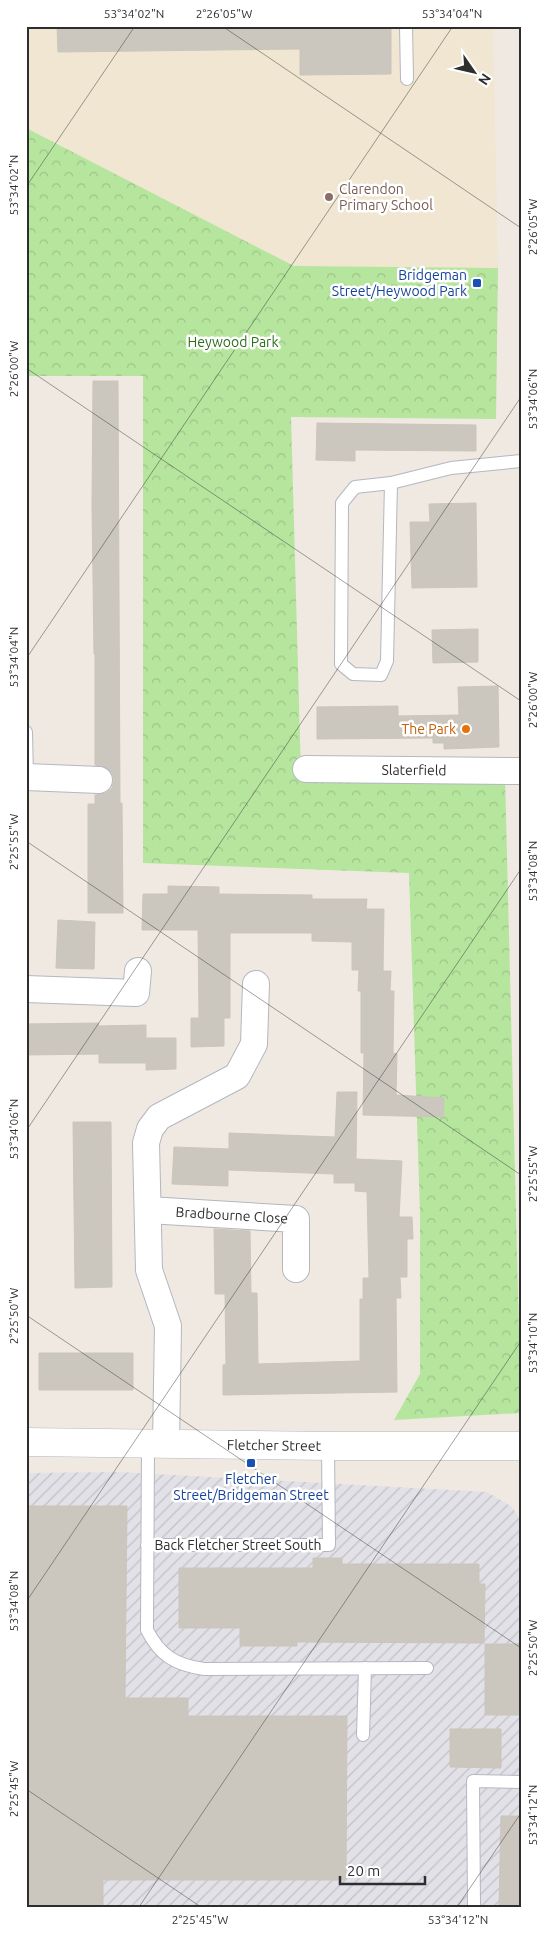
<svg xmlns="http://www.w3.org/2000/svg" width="547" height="1933" viewBox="0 0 547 1933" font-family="Ubuntu,sans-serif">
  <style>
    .industrial { fill: url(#industrial-furrows) }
    .education { fill: #f0e6d1 }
    .forest { fill: url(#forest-crowns) }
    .building { fill: #cbc7bf; stroke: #cbc5ba }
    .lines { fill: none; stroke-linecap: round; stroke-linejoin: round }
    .service-casing { stroke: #b4b7c1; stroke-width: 14 }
    .minor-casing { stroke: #b4b7c1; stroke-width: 28 }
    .tertiary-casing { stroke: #b4b7c1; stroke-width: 29 }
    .service { stroke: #fff; stroke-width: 12 }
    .minor { stroke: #fff; stroke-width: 26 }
    .tertiary { stroke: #fff; stroke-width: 28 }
    .ticks { fill: none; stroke: #2e2e2e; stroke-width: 1; stroke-opacity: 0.45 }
    .education-dot { fill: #8d6e63; stroke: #fff; stroke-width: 2 }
    .transit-dot { fill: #1a4fb4; stroke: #fff; stroke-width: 2 }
    .food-dot { fill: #e8710a; stroke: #fff; stroke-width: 2 }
    .labels { text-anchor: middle; stroke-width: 5; stroke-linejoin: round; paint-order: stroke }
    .education-label { font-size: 14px; fill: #785e54; stroke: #fff; text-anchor: start }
    .transit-label { font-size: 14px; fill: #164399; stroke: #fff; text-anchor: end }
    .park-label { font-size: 14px; fill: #2c6e1b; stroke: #fff }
    .food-label { font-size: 14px; fill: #c56008; stroke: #fff; text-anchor: end }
    .street-label { font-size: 14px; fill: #2e2e2e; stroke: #fff }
    .neatline { fill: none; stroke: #2e2e2e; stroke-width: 2 }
    .ticks-label { font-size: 12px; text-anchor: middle; fill: #2e2e2e }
  </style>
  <defs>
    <pattern id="industrial-furrows" width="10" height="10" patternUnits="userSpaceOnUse" patternTransform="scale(1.25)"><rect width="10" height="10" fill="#e3e1e8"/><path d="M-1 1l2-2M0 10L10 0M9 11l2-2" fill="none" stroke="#c3c1c7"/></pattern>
    <pattern id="forest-crowns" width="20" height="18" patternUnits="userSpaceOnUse" patternTransform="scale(1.25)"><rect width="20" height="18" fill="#b6e59e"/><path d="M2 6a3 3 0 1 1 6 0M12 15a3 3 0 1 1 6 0" fill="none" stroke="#9dc588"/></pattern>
  </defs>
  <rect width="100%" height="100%" fill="#efe9e1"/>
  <path class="industrial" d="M 118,1472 L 487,1492 L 512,1507 L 521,1521 L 521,1907 L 26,1907 L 26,1473 Z"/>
  <path class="education" d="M 26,26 L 493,26 L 498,268 L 294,266 L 26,128 Z"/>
  <path class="forest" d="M 26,128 L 294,266 L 498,268 L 496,419 L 291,417 L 301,775 L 505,776 L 521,1413 L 394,1420 L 420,1374 L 420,1214 L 409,873 L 143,863 L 143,376 L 26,376 Z"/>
  <path class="building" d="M 57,26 L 391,26 L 391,74 L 300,75 L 300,49 L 58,52 Z
    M 93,381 L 118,381 L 120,803 L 122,803 L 123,913 L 88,913 L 88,804 L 95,804 L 95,795 L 106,793 L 112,788 L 114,780 L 112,773 L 107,768 L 95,765 L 95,654 L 94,654 L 92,504 Z
    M 317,423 L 476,425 L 476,451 L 355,450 L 355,461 L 316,460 Z
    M 476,503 L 477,587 L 412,588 L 410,522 L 430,522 L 429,504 Z
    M 478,629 L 478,662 L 433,663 L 432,630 Z
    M 498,686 L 499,747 L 444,749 L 444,743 L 433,743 L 433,738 L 317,739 L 317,707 L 398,706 L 398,716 L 459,715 L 458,687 Z
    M 168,886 L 219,887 L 219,894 L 312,895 L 312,899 L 367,899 L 366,909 L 384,909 L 383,971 L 391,971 L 390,991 L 394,991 L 393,1053 L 397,1054 L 396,1095 L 444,1098 L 443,1117 L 363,1115 L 364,1053 L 361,1053 L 361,991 L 358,991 L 359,970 L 352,970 L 352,942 L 312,941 L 312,933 L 230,933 L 230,1018 L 224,1018 L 224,1046 L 191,1047 L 191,1018 L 199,1018 L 198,930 L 142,930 L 143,894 L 168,894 Z
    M 58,920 L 95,922 L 94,969 L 56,968 Z
    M 98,1023 L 99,1026 L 146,1025 L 146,1038 L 176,1038 L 176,1069 L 146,1070 L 146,1063 L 99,1063 L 99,1054 L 26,1055 L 26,1024 Z
    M 337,1092 L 357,1092 L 356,1159 L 402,1161 L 399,1217 L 412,1217 L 413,1239 L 407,1239 L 407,1277 L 400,1277 L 401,1298 L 396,1298 L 397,1392 L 223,1395 L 223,1365 L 226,1364 L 225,1294 L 215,1294 L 214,1229 L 250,1231 L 251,1293 L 257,1293 L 258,1364 L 360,1361 L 360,1299 L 363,1299 L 363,1278 L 369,1278 L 367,1192 L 355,1191 L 355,1183 L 334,1183 L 334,1174 L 228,1170 L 228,1186 L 172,1184 L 174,1147 L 229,1149 L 229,1133 L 335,1137 Z
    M 73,1122 L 111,1122 L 112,1287 L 75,1288 Z
    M 39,1353 L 133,1353 L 133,1390 L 39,1390 Z
    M 26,1506 L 127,1506 L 125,1698 L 188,1698 L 188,1716 L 347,1716 L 346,1880 L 103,1880 L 103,1907 L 26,1907 Z
    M 313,1558 L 342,1558 L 342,1564 L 479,1564 L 479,1584 L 485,1584 L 484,1643 L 297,1642 L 297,1646 L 240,1646 L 240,1628 L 179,1628 L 179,1568 L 313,1568 Z
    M 485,1644 L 521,1644 L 521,1715 L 485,1715 Z
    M 450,1729 L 501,1729 L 501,1768 L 450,1767 Z
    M 501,1816 L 521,1816 L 521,1907 L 499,1907 Z"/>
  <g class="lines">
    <g class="service-casing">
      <path id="service" d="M 406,26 L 407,79
        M 391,483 L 387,661 L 381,675 L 353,674 L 341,664 L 342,503 L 355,487 L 391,483 L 451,468 L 521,461
        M 26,732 L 27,777
        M 148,1444 L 147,1630 C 160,1656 176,1665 204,1669 L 427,1668
        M 147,1545 L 329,1545 L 328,1446
        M 363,1735 L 365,1668
        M 474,1907 L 473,1781 L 521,1782"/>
    </g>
    <g class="minor-casing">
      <g id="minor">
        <path id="s1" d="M 306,769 L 521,771"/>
        <path d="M 26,777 L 99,780"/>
        <path d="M 26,989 L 136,993 L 138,971"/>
        <path id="s2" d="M 148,1210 L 296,1219 L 296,1269"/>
        <path d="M 166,1444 L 168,1326 L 149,1270 L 146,1143 L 150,1129 L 159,1117 L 237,1076 L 254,1044 L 256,984"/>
      </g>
    </g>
    <g class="tertiary-casing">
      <g id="tertiary">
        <path id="s3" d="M 26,1442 L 328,1446 L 521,1446"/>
      </g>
    </g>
    <use href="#service" class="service"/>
    <use href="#minor" class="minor"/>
    <use href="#tertiary" class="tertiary"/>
  </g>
  <path class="ticks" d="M 222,26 L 521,228M 26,187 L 135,26M 26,368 L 521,701M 26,659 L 453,26M 26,841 L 521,1175M 26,1131 L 521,397M 26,1315 L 521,1648M 26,1602 L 521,869M 26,1789 L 201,1907M 139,1907 L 521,1341M 457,1907 L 521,1813"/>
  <circle class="education-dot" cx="329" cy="197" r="5"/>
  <g class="transit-dot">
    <rect x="472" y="278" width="10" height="10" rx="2.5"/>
    <rect x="246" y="1458" width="10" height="10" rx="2.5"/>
  </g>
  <circle class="food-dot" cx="466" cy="729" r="5"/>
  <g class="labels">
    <g class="education-label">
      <text x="339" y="194">Clarendon<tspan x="339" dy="16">Primary School</tspan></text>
    </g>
    <g class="transit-label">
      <text x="467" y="280">Bridgeman<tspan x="467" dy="16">Street/Heywood Park</tspan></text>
      <text x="251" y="1484" text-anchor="middle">Fletcher<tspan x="251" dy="16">Street/Bridgeman Street</tspan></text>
    </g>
    <g class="park-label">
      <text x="233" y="347">Heywood Park</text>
    </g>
    <g class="food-label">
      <text x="456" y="734">The Park</text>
    </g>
    <g class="street-label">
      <text dy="5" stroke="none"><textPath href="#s1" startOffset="108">Slaterfield</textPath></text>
      <text dy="5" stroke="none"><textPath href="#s2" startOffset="84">Bradbourne Close</textPath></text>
      <text dy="5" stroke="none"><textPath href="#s3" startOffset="248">Fletcher Street</textPath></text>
      <text x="238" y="1550">Back Fletcher Street South</text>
    </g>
  </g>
  <rect width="547" height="1933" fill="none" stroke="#ffffff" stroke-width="55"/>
  <g transform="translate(474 72) rotate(124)" stroke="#ffffff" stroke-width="4" paint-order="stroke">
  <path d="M0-4L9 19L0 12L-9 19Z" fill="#2e2e2e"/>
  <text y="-8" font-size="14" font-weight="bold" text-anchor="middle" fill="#2e2e2e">N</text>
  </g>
  <path d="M340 1876v8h85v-8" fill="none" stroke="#2e2e2e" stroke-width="2.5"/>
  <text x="347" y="1876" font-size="15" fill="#2e2e2e" stroke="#ffffff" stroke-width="4" paint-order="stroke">20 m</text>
  <rect x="28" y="28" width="492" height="1878" class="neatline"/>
  <g class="ticks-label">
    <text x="134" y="18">53°34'02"N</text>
    <text x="224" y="18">2°26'05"W</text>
    <text x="452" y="18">53°34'04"N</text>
    <text transform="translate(14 185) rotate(-90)" y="4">53°34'02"N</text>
    <text transform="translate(533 227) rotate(-90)" y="4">2°26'05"W</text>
    <text transform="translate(14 369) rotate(-90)" y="4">2°26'00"W</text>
    <text transform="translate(533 399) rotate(-90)" y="4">53°34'06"N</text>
    <text transform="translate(14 657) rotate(-90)" y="4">53°34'04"N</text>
    <text transform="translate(533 700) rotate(-90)" y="4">2°26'00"W</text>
    <text transform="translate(14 842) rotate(-90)" y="4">2°25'55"W</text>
    <text transform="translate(533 871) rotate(-90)" y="4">53°34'08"N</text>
    <text transform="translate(14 1129) rotate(-90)" y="4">53°34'06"N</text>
    <text transform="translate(533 1174) rotate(-90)" y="4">2°25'55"W</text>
    <text transform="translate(14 1316) rotate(-90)" y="4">2°25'50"W</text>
    <text transform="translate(533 1343) rotate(-90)" y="4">53°34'10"N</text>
    <text transform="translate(14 1601) rotate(-90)" y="4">53°34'08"N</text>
    <text transform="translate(533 1648) rotate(-90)" y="4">2°25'50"W</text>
    <text transform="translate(14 1789) rotate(-90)" y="4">2°25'45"W</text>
    <text transform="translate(533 1815) rotate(-90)" y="4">53°34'12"N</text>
    <text x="200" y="1924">2°25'45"W</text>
    <text x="458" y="1924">53°34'12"N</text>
  </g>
</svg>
